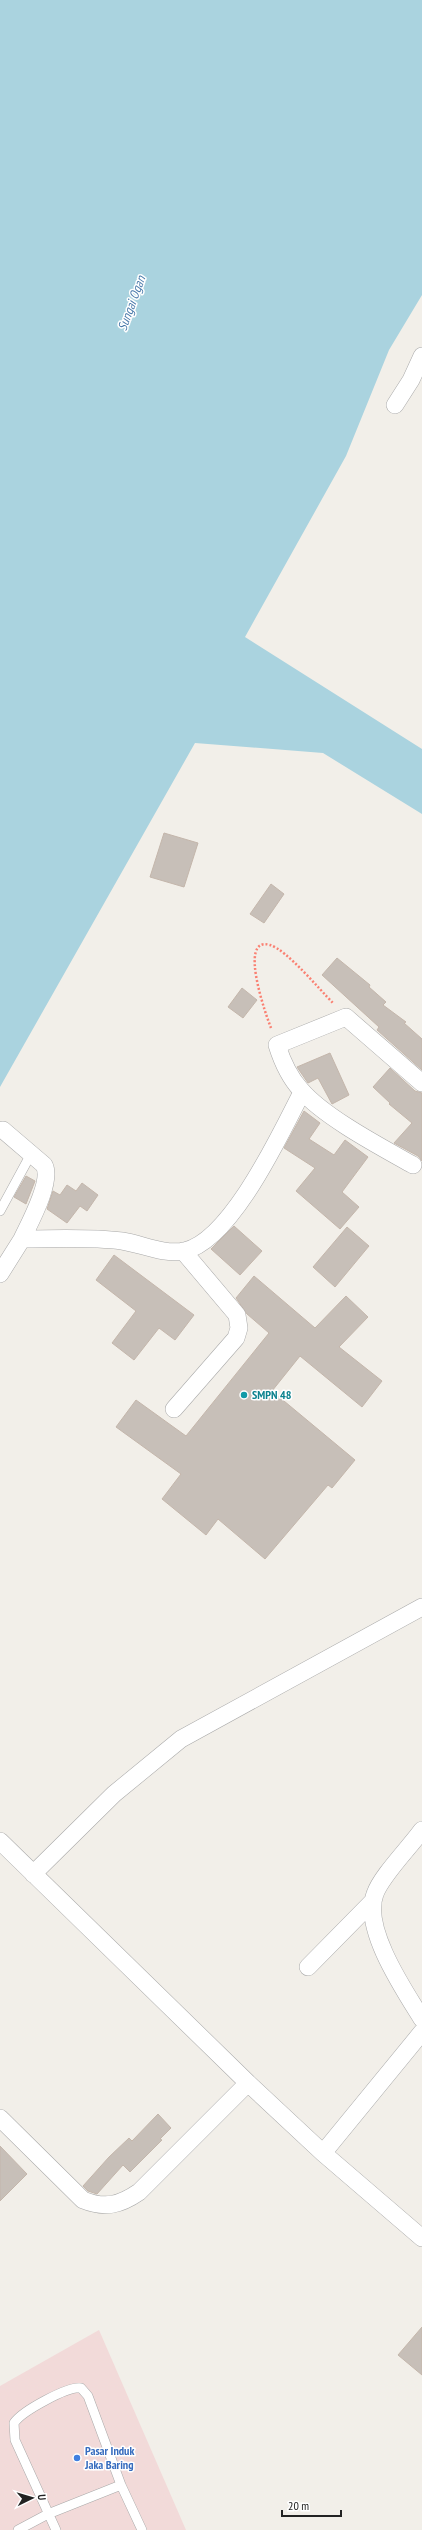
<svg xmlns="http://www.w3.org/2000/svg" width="422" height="2530" viewBox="0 0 422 2530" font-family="'PT Sans Narrow',sans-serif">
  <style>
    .commercial { fill: #f2dad9 }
    .water { fill: #aad3df }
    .building { fill: #c7bfb8; stroke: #c4b6ab }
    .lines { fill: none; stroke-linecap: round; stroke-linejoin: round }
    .service-casing { stroke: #a9a9a9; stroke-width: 10 }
    .minor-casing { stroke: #a9a9a9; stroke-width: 18 }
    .path { stroke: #fa8072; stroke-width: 2.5; stroke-dasharray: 2 2; stroke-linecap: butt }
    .service { stroke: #fff; stroke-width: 9 }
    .minor { stroke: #fff; stroke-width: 17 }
    .culture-dot { fill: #0f9aa8; stroke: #fff; stroke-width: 1.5 }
    .shop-dot { fill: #3f7fe0; stroke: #fff; stroke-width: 1.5 }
    .labels { text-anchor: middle; stroke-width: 3; stroke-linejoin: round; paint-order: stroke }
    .culture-label { font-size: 12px; font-weight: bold; fill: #0d838f; stroke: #fff; text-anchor: start }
    .shop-label { font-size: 12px; font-weight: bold; fill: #366cbe; stroke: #fff; text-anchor: start }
    .water-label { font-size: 13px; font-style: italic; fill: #4a7aab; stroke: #fff }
  </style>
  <rect width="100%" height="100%" fill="#f2efe9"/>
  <path class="commercial" d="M 99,2330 L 186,2530 L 0,2530 L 0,2386 Z"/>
  <path class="water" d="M 0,0 L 422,0 L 422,295 L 389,350 L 346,456 L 245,637 L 422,749 L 422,814 L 323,753 L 195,743 L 0,1087 Z"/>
  <path class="building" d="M 164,833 L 198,843 L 184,887 L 150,877 Z
    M 271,884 L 284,894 L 264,923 L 250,914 Z
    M 337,958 L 370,985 L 369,987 L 386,1002 L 383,1005 L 406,1022 L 404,1023 L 422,1039 L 422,1070 L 377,1030 L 379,1027 L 322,975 Z
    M 242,988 L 257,1000 L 243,1018 L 228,1007 Z
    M 330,1053 L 349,1095 L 332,1104 L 318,1078 L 308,1083 L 297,1067 Z
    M 390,1068 L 415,1091 L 422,1093 L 422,1161 L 418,1156 L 394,1143 L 412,1123 L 389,1104 L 390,1103 L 373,1087 Z
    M 304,1111 L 320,1123 L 309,1139 L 334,1155 L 345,1140 L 368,1157 L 342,1192 L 359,1207 L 340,1229 L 296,1191 L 315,1168 L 284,1148 Z
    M 26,1176 L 35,1181 L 26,1204 L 14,1197 Z
    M 82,1183 L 98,1195 L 87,1211 L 80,1206 L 67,1223 L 47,1209 L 53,1191 L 60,1195 L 67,1185 L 76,1191 Z
    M 234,1226 L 262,1251 L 240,1275 L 211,1249 Z
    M 347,1227 L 369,1246 L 335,1287 L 313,1267 Z
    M 114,1255 L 194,1315 L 175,1340 L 159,1328 L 134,1360 L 112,1343 L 136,1311 L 96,1280 Z
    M 254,1276 L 315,1328 L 346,1296 L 368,1317 L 339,1347 L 382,1381 L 362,1407 L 300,1356 L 272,1391 L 355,1460 L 332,1488 L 328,1485 L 265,1559 L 218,1519 L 206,1535 L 162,1499 L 181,1474 L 116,1427 L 136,1400 L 186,1436 L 269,1333 L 247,1314 L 236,1298 Z
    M 158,2114 L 171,2128 L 160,2139 L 162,2140 L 130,2172 L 123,2165 L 97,2194 L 88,2191 L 83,2186 L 109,2157 L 129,2138 L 132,2141 Z
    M 0,2146 L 27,2174 L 0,2201 Z
    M 422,2327 L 422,2375 L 398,2355 Z"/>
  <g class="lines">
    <g class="service-casing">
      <path id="service" d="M 0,1211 L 31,1154
        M 18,2530 L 48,2514 L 121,2485 L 142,2530
        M 56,2530 L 15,2440 L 14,2423 C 22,2411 68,2386 81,2388 L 88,2396 L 121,2485"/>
    </g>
    <g class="minor-casing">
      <path id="minor" d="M 395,405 L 411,380 L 422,356
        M 3,1130 L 44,1165 C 53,1181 29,1224 22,1239
        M 413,1165 C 381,1147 324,1117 301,1090 C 289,1077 282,1061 277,1045 L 346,1017 L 422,1083
        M 0,1274 L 22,1239 C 55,1239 89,1237 122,1241 C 142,1244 163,1255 184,1251 C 231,1241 281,1133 302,1092
        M 174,1409 L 236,1338 L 239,1328 L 237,1315 L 183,1251
        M 422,1830 C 410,1847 381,1876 375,1894 C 362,1928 404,1990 422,2019
        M 0,1841 L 248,2083 L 323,2153 L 422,2238
        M 33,1874 L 114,1794 L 181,1739 L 422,1607
        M 308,1967 L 373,1901
        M 0,2118 L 83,2200 C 105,2209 120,2205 139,2192 L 248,2083
        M 323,2153 L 422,2032"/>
    </g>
    <path class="path" d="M 271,1028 C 267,1018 237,935 270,945 C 287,950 319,989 333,1003"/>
    <use href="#service" class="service"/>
    <use href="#minor" class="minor"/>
  </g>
  <circle class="culture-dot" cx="244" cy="1395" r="4"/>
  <circle class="shop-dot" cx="77" cy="2458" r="4"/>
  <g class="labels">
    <g class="culture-label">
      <text x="252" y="1399">SMPN 48</text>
    </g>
    <g class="shop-label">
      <text x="85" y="2455">Pasar Induk<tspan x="85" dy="14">Jaka Baring</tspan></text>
    </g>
    <g class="water-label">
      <text transform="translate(131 303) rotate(-70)" y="5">Sungai Ogan</text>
    </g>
  </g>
  <g transform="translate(32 2498) rotate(85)" stroke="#ffffff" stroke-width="3" paint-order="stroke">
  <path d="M0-3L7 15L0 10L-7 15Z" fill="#222222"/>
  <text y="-6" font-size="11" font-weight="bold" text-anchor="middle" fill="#222222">U</text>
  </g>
  <path d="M282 2510v6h59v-6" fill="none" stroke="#222222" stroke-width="2"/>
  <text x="288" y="2510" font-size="12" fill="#222222" stroke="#ffffff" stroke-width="3" paint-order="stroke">20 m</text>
</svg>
